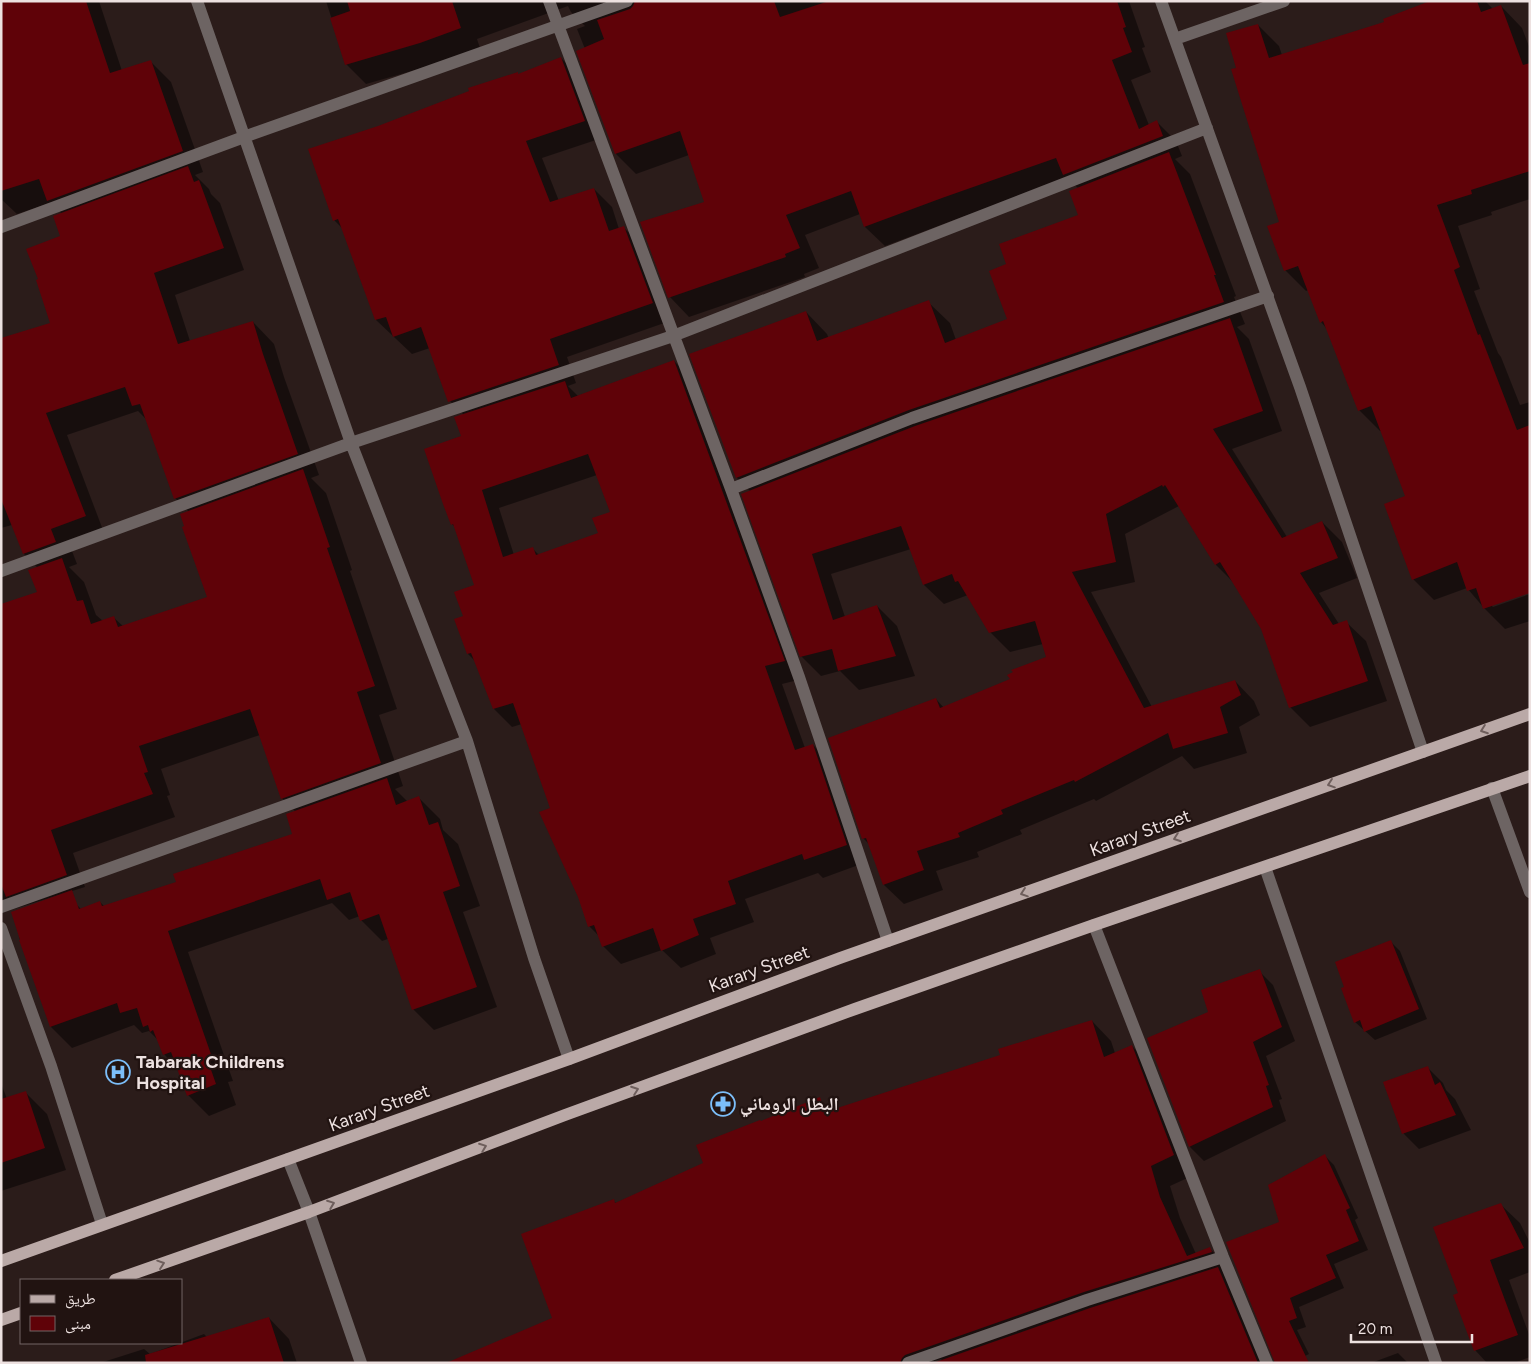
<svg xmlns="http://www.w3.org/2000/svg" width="1531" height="1364" viewBox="0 0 1531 1364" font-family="Figtree,'Noto Naskh Arabic',sans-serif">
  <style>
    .shadow { fill: #0007; fill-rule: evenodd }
    .building { fill: #5f0208; fill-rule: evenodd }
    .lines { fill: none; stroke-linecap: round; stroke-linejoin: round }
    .minor { stroke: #6d6463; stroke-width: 12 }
    .major { stroke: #baa9a7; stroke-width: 12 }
    .oneway { stroke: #6e5e5c }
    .labels { text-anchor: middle; stroke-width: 4.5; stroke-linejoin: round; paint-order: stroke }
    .street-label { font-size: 18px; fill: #ede1e0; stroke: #211311 }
    .poi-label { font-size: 18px; font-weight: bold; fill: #ede1e0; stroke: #211311; text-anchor: start }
  </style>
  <rect width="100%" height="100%" fill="#2b1c1a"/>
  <path class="shadow" d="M 1,1 L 99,1 L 122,71 L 150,61 L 171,82 L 203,172 L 195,175 L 209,189 L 211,194 L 220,203 L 244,270 L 175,295 L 190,341 L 253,322 L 274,344 L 284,377 L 319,475 L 311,478 L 326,493 L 352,570 L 350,571 L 397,709 L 379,715 L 403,786 L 395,789 L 408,802 L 419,798 L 440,819 L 443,830 L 458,844 L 480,906 L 463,912 L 497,1007 L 434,1030 L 413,1009 L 388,939 L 382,941 L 361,920 L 360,916 L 349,920 L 332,903 L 188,952 L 233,1081 L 228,1082 L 236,1105 L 209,1116 L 188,1095 L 178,1069 L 164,1054 L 158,1040 L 149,1031 L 142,1033 L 134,1025 L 72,1048 L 51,1027 L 19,937 L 77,905 L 81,909 L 100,902 L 105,907 L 178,883 L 294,835 L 296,812 L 282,798 L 260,735 L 161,769 L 170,795 L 167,796 L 175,817 L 73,853 L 85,887 L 1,913 L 1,605 L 39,593 L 38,568 L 24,554 L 12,525 L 1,528 L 1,430 L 52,324 L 62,236 L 62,214 L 50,203 L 17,214 L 1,199 ZM 138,411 L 147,420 L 175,498 L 189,512 L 209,598 L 123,626 L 113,617 L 103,621 L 96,615 L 84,582 L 69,567 L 77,564 L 72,551 L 106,538 L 67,435 Z
    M 326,1 L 1129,1 L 1145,47 L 1142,48 L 1151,72 L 1131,80 L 1149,125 L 1157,122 L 1176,141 L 1182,156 L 1175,159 L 1190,174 L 1236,296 L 1234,297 L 1245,324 L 1237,327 L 1249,339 L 1282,431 L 1232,449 L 1287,537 L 1322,522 L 1342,542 L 1357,578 L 1319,593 L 1339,624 L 1346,622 L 1366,641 L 1387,701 L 1310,727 L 1290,707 L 1262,629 L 1235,584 L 1216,565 L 1179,506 L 1125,534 L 1135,582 L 1091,592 L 1152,707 L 1235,681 L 1254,701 L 1260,715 L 1239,727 L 1247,753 L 1194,769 L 1182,756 L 1096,801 L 1094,799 L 1020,830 L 1022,834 L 977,852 L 979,857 L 936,871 L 943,890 L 904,904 L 884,885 L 869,844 L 863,838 L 936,699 L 944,708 L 1012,680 L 1047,657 L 1043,644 L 1010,652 L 990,632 L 968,595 L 944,604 L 924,585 L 911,549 L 831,574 L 845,617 L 877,606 L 897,626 L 915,676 L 859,690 L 840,671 L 821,676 L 801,656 L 750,491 L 737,478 L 691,355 L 806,312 L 827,334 L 829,339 L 928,302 L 950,323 L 956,340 L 1008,320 L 1008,265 L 1080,216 L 1078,188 L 1069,180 L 962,217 L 885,246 L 865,227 L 860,214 L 805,235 L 819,268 L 804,274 L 805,277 L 689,317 L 670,297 L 706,203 L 689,155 L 636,174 L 616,154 L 578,52 L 585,49 L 577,29 L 585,26 L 571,12 L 568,6 L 477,39 L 480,48 L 440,63 L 366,84 L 346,64 Z
    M 1434,1 L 1485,1 L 1493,9 L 1501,6 L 1522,28 L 1530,49 L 1530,199 L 1491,212 L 1492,215 L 1458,226 L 1480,289 L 1474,291 L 1498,353 L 1501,357 L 1520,405 L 1530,402 L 1530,591 L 1491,605 L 1493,607 L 1530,594 L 1530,621 L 1505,629 L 1484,608 L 1467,588 L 1434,600 L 1413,579 L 1407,497 L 1382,431 L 1380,431 L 1359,410 L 1327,329 L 1321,322 L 1309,290 L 1306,291 L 1285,270 L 1281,222 L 1238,68 L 1258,25 L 1279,46 L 1282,55 L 1385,23 Z
    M 561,58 L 579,76 L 602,138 L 542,158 L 559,201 L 594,189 L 612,207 L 619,229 L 624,228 L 642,245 L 670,321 L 567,357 L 576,383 L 568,386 L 578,396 L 674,361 L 692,379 L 802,679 L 782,684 L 805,748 L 813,745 L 831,763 L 864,863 L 823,878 L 818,873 L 745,899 L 754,922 L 710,938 L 716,954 L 681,968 L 662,950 L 621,964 L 603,946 L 599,936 L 589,926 L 552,809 L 522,724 L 512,727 L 494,709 L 476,662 L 468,654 L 465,617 L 476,586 L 455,527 L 452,524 L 462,437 L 464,415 L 450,401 L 430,348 L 412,354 L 376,320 L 344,230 L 334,220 L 378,127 L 517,73 L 519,75 ZM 597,475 L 611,513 L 599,534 L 539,555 L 533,549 L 514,555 L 499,508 Z
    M 1391,942 L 1400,951 L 1427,1019 L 1375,1040 L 1355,1022 Z
    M 1259,971 L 1273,985 L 1295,1041 L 1266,1056 L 1282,1099 L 1279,1100 L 1286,1121 L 1204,1161 L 1190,1147 L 1148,1039 L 1209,1013 Z
    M 1092,1021 L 1111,1041 L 1115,1053 L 1132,1046 L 1151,1066 L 1194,1175 L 1170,1186 L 1180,1218 L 1196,1254 L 1210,1249 L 1230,1268 L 1273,1363 L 937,1363 L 943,1361 L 941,1359 L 928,1363 L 495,1363 L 554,1318 L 613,1201 L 616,1203 L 705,1164 L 761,1122 L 819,1099 L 832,1111 L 1001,1056 Z
    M 1427,1067 L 1443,1083 L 1446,1090 L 1455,1099 L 1471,1130 L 1419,1149 L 1404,1134 L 1384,1083 Z
    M 1,1083 L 7,1099 L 26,1093 L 47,1114 L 66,1170 L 1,1191 Z
    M 1325,1156 L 1334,1165 L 1358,1218 L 1355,1220 L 1368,1250 L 1334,1264 L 1344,1288 L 1299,1307 L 1306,1327 L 1297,1330 L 1309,1354 L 1291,1363 L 1280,1223 Z
    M 1500,1204 L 1520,1223 L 1530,1243 L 1530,1272 L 1509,1280 L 1530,1337 L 1530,1357 L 1514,1363 L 1487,1363 L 1475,1350 L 1459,1294 Z
    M 269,1318 L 289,1339 L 297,1363 L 100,1363 L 144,1349 L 150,1354 L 204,1334 L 207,1337 Z
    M 1398,1353 L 1408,1363 L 1371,1363 Z"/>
  <path class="building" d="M 1,1 L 86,1 L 110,73 L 151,60 L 183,151 L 47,201 L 39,179 L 1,191 Z
    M 347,1 L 452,1 L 461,28 L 420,43 L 345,65 L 330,18 L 350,11 Z
    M 635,1 L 774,1 L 780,17 L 829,1 L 1117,1 L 1126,27 L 1123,28 L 1132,52 L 1112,60 L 1139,129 L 1157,120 L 1163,136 L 1063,175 L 1056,158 L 942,198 L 864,227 L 851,191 L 786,215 L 800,248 L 785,254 L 786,257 L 668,298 L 640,222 L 704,202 L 680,131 L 615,154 L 576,51 L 604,39 L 597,20 L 630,9 L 633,6 Z
    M 1430,1 L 1477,1 L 1481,12 L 1501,5 L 1523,65 L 1530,63 L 1530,171 L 1471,190 L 1472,194 L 1437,205 L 1460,267 L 1454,270 L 1478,335 L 1480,334 L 1517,430 L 1530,425 L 1530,593 L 1483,609 L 1476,588 L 1467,591 L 1457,562 L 1412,580 L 1384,504 L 1405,496 L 1371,406 L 1358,411 L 1323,321 L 1320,323 L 1298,266 L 1284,271 L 1267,226 L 1279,222 L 1231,69 L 1236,68 L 1226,33 L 1258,24 L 1269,58 L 1384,22 L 1383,19 Z
    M 561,57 L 585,121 L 526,141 L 550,202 L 594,188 L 609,231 L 624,226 L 653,303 L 550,339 L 559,365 L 448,402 L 421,327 L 393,337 L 386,317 L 375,320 L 338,219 L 333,221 L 308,149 L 378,126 L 469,91 L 468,88 L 518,72 L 518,74 Z
    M 1169,152 L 1216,275 L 1214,275 L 1224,302 L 909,410 L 736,478 L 689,354 L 806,311 L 817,341 L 929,300 L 945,343 L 1007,319 L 989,271 L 1006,264 L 999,244 L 1078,215 L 1069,191 Z
    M 188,166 L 194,182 L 199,180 L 224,248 L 154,273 L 178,344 L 253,321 L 263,354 L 298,454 L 174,499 L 140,404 L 132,406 L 125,387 L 46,413 L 86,516 L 51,529 L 56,542 L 23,554 L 1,499 L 1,338 L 50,323 L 36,280 L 38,279 L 26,249 L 60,236 L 53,216 Z
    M 1230,318 L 1263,411 L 1213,429 L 1282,538 L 1322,521 L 1338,558 L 1300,573 L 1333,625 L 1347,620 L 1368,681 L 1289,708 L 1261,629 L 1220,562 L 1215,565 L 1165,485 L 1163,487 L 1162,485 L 1106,514 L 1116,562 L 1072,572 L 1144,708 L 1235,680 L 1241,695 L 1220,707 L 1228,733 L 1173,749 L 1168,733 L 1075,782 L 1074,780 L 1001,810 L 1003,814 L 958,833 L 960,837 L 917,851 L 924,870 L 883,885 L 866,838 L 862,839 L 828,738 L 936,698 L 940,708 L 1010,679 L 1007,675 L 1013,672 L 1011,670 L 1046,657 L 1035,621 L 989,633 L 958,581 L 955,582 L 952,574 L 923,585 L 901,526 L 812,554 L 833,620 L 877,605 L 896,656 L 838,671 L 832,649 L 800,657 L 741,494 L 915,426 Z
    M 674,360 L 785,661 L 765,666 L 795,750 L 813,744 L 847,845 L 804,860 L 802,854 L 728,881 L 736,904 L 693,919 L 699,935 L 661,951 L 653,928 L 602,947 L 594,925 L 588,927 L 578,897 L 539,812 L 550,808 L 513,703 L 493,709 L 471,653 L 467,654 L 454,619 L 463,616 L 454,592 L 474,585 L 453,524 L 451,525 L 443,504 L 424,449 L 461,436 L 454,417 L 565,381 L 571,398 ZM 588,454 L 610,512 L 592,518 L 598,533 L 536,555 L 533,547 L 503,557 L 482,490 Z
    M 303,469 L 330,547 L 327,548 L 375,686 L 357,692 L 381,763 L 281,799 L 250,709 L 139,746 L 148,772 L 144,773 L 153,794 L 51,830 L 67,875 L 6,897 L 1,884 L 1,604 L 37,592 L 28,570 L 62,558 L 77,601 L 83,600 L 91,624 L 114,616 L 118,627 L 207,597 L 182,527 L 184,526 L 180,514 Z
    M 387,778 L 396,805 L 419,796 L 429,825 L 438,822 L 460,886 L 443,892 L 477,987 L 412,1010 L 379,914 L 360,921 L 350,892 L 327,900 L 320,879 L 168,931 L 213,1060 L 208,1061 L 216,1084 L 187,1096 L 171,1052 L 163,1055 L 153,1030 L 150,1032 L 148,1025 L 143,1027 L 137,1008 L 120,1013 L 117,1003 L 50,1027 L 19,940 L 20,940 L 11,912 L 72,890 L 79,909 L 100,901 L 102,906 L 176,882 L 173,874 L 292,834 L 286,814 Z
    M 1391,940 L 1419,1009 L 1364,1032 L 1360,1020 L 1354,1023 L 1341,988 L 1344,987 L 1335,962 Z
    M 1260,969 L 1282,1027 L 1253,1042 L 1269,1085 L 1266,1086 L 1273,1107 L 1189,1147 L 1147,1038 L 1208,1012 L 1201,990 Z
    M 1092,1020 L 1104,1057 L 1132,1045 L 1174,1155 L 1151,1166 L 1160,1197 L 1187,1256 L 1210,1247 L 1212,1252 L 1084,1292 L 905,1355 L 902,1358 L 900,1363 L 446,1363 L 552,1318 L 521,1234 L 614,1199 L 615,1203 L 703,1163 L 696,1145 L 760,1120 L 761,1121 L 820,1097 L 825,1112 L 1000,1055 L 998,1049 Z
    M 1428,1066 L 1435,1085 L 1440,1082 L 1456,1115 L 1402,1134 L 1383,1082 Z
    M 26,1091 L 45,1148 L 1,1163 L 1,1099 Z
    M 1325,1154 L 1350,1208 L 1346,1210 L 1359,1241 L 1326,1255 L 1336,1278 L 1290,1298 L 1297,1318 L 1289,1321 L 1309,1363 L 1275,1363 L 1226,1242 L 1279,1222 L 1268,1185 Z
    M 1501,1203 L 1524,1248 L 1490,1260 L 1518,1335 L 1474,1351 L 1453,1295 L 1458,1293 L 1433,1227 Z
    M 1218,1267 L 1258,1363 L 933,1363 L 1090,1308 Z
    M 269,1317 L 284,1363 L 146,1363 L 145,1355 Z"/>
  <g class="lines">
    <path class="minor" d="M 197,1 L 351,443 L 467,741 L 534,958 L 569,1059
      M 549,1 L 731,489 L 799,677 L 888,941
      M 1161,1 L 1300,387 L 1423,752
      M 1175,39 L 1284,1
      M 1,227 L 244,137 L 627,1
      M 731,489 L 912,418 L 1268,296
      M 1,571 L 351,443 L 673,336 L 1207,128
      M 1492,788 L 1530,892
      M 1265,867 L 1436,1363
      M 1,907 L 467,741
      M 1094,925 L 1223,1257 L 1267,1363
      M 1,928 L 51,1066 L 102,1224
      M 288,1159 L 309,1212 L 361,1363
      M 908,1363 L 1087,1300 L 1223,1257"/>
    <path class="major" d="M 1,1261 L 569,1059 L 840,958 L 1530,714
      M 115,1280 L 309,1212 L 565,1115 L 855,1009 L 1094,925 L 1530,776
      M 1,1320 L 21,1313"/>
  </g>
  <defs><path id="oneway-chevron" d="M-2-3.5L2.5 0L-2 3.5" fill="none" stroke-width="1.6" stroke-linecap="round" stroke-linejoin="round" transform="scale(1.25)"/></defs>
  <g class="oneway">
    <use href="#oneway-chevron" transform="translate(1484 730) rotate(160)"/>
    <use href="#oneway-chevron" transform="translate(1331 784) rotate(161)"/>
    <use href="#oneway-chevron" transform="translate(1177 838) rotate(160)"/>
    <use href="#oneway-chevron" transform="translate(1024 893) rotate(161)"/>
    <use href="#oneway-chevron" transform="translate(635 1090) rotate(-20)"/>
    <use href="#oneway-chevron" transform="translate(483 1147) rotate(-21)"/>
    <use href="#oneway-chevron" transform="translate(331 1204) rotate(-21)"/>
    <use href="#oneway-chevron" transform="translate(161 1264) rotate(-19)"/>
  </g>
  <defs>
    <g id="hospital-ring" transform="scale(1.25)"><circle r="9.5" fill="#211311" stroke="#7cbef9" stroke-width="1.5"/><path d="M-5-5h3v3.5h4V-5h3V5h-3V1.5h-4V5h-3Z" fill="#7cbef9"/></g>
    <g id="pharmacy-ring" transform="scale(1.25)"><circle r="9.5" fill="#211311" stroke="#7cbef9" stroke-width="1.5"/><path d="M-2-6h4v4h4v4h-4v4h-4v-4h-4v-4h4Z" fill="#7cbef9"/></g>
  </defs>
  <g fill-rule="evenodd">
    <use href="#hospital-ring" x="118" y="1072"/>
    <use href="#pharmacy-ring" x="723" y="1104"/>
  </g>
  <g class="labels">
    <g class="street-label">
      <text transform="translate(1140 833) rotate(-20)" y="6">Karary Street</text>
      <text transform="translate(759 969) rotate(-20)" y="6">Karary Street</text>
      <text transform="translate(379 1108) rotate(-20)" y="6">Karary Street</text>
    </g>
    <g class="poi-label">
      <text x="136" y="1068">Tabarak Childrens<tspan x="136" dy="21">Hospital</tspan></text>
      <text x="740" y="1110">البطل الروماني</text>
    </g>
  </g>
  <rect width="1531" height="1364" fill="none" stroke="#ede1e0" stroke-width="5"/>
  <rect x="20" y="1279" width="162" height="65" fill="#211311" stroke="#736564"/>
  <rect x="30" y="1295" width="25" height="8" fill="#baa9a7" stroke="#736564"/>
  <text x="65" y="1304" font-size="15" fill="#ede1e0">طريق</text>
  <rect x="30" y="1316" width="25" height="15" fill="#5f0208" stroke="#736564"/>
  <text x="65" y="1329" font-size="15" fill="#ede1e0">مبنى</text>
  <path d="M1351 1334v8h121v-8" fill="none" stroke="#ede1e0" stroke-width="2.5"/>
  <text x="1358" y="1334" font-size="15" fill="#ede1e0" stroke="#211311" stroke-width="4" paint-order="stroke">20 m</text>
</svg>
